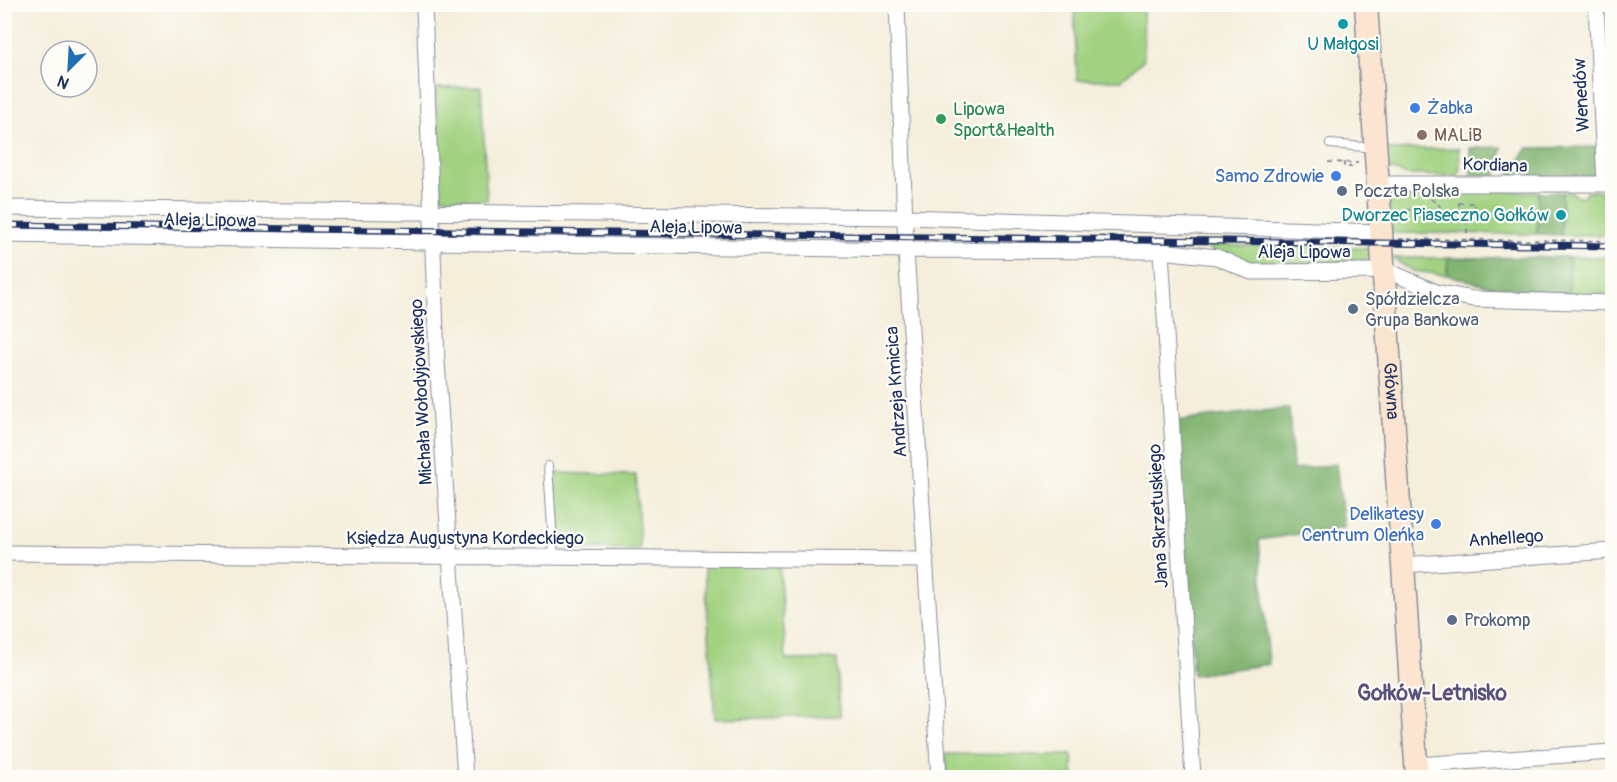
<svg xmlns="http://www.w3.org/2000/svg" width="1617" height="782" viewBox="0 0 1617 782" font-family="Pangolin,sans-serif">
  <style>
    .green { fill: #a2d281; stroke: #5e8070; stroke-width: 1.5 }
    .forest { fill: #81b46f; stroke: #4e7266; stroke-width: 1.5 }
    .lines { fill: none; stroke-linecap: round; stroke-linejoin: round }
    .lane-casing { stroke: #888e9c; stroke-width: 10 }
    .street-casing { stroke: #888e9c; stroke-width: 17 }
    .secondary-casing { stroke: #888e9c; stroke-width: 25 }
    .path { stroke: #888e9c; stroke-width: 2; stroke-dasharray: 4.5 4.5; stroke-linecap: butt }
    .lane { stroke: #fff; stroke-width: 8 }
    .street { stroke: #fff; stroke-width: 15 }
    .secondary { stroke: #fce5d0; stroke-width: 22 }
    .rail-casing { stroke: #1b2f5e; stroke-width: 7 }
    .rail { stroke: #fdfcf7; stroke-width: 4.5; stroke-dasharray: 14; stroke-linecap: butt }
    .culture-dot { fill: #0f9aa8; stroke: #fdfcf7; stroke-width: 2 }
    .shop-dot { fill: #3f7fe0; stroke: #fdfcf7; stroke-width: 2 }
    .leisure-dot { fill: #2e9e5b; stroke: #fdfcf7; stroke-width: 2 }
    .education-dot { fill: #8d6e63; stroke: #fdfcf7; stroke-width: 2 }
    .service-dot { fill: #5c6f8a; stroke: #fdfcf7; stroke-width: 2 }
    .labels { text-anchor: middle; stroke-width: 4.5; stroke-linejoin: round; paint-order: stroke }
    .culture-label { font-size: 18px; fill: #0d838f; stroke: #fdfcf7 }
    .street-label { font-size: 18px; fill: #1b2f5e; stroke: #fdfcf7 }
    .shop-label { font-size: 18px; fill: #366cbe; stroke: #fdfcf7; text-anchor: end }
    .leisure-label { font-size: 18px; fill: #27864d; stroke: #fdfcf7; text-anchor: start }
    .education-label { font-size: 18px; fill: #785e54; stroke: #fdfcf7; text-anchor: start }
    .service-label { font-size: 18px; fill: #4e5e75; stroke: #fdfcf7; text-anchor: start }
    .quarter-label { font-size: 21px; font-weight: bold; fill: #59517b; stroke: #fdfcf7 }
  </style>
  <rect width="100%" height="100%" fill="#fdfcf7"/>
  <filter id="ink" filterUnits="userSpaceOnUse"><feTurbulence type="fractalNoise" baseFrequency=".0167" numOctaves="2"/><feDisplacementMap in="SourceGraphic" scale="12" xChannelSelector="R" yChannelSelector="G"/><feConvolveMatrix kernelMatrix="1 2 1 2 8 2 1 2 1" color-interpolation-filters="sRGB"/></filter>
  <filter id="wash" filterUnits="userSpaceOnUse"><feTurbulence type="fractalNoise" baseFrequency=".008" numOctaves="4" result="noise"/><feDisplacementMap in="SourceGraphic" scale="24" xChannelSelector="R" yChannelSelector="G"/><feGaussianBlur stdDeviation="1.35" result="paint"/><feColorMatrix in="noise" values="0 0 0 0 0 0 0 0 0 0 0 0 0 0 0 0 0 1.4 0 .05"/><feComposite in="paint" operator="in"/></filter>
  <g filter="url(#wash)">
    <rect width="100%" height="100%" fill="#f4eedb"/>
    <path class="green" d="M 1074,5 L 1143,5 L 1144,59 L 1122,80 L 1077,80 Z
      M 481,87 L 487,200 L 441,197 L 435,88 Z
      M 1459,148 L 1460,172 L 1457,176 L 1408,175 L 1386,168 L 1386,150 Z
      M 1460,189 L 1538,192 L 1537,234 L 1391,233 L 1388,190 Z
      M 1586,191 L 1612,191 L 1612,235 L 1561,235 L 1562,192 L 1572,192 L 1576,197 L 1583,197 Z
      M 1206,245 L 1369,248 L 1373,252 L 1366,261 C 1333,261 1225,273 1206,245 Z
      M 1569,257 L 1612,257 L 1612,294 L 1569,294 Z
      M 1392,258 L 1448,258 L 1447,275 L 1413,271 Z
      M 554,473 L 636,475 L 640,550 L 559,549 Z
      M 779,564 L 786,660 L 837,659 L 840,716 L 715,719 L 704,565 Z
      M 945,754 L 1072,755 L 1074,777 L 946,777 Z"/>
    <path class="forest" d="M 1502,147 L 1497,175 L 1494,177 L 1475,176 L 1471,173 L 1470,148 Z
      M 1598,147 L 1599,169 L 1592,177 L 1512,178 L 1511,173 L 1528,148 Z
      M 1538,192 L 1562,192 L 1561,235 L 1537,234 Z
      M 1569,257 L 1569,294 L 1494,287 L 1447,275 L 1448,258 Z
      M 1289,408 L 1293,470 L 1336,464 L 1344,527 L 1259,540 L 1269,664 L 1193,675 L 1176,421 Z"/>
  </g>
  <g filter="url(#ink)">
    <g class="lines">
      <g class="lane-casing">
        <path id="lane" d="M 1330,144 L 1365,147
          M 548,466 L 554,558"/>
      </g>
      <g class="street-casing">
        <path id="street" d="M 424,4 L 437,361 L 465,778
          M 897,4 L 906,250 L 939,778
          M 1596,4 L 1605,184
          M 1376,184 L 1612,184
          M 4,208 L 906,217 L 1379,232
          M 4,235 L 906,250 L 1161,251 L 1217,257 L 1251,272 L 1373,271 L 1395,274 L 1436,292 L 1473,299 L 1612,303
          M 1161,251 L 1193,778
          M 4,553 L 926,560
          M 1402,565 L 1612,551
          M 1416,765 L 1612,752"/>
      </g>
      <g class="secondary-casing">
        <g id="secondary">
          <path id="s1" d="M 1366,4 L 1417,778"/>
        </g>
      </g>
      <path class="path" d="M 1328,162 L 1358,163
        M 1344,162 L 1344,167 L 1353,167
        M 1431,199 L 1439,205 L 1444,218
        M 1459,203 L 1475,203 L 1475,220 L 1459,220 Z
        M 1397,212 L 1410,210 L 1435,219 L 1459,220
        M 1467,233 L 1467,220
        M 1399,239 L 1612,241"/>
      <use href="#lane" class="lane"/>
      <use href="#street" class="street"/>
      <use href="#secondary" class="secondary"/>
      <g class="rail-casing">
        <path id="rail" d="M 4,225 L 1612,246"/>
      </g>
      <use href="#rail" class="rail"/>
    </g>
  </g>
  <g class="culture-dot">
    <circle cx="1343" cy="24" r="6"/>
    <circle cx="1561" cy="215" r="6"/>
  </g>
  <g class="shop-dot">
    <circle cx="1415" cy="108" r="6"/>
    <circle cx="1336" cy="176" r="6"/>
    <circle cx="1436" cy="524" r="6"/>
  </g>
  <circle class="leisure-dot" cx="941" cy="119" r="6"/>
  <circle class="education-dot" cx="1422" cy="135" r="6"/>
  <g class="service-dot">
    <circle cx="1342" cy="191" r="6"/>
    <circle cx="1353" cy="309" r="6"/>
    <circle cx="1452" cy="620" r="6"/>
  </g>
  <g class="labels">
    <g class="culture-label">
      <text x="1343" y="50">U Małgosi</text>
      <text x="1549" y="221" text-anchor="end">Dworzec Piaseczno Gołków</text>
    </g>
    <g class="street-label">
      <text transform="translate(1581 95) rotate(-93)" y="6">Wenedów</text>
      <text transform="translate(1495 165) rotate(2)" y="6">Kordiana</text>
      <text transform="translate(210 220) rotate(1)" y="6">Aleja Lipowa</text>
      <text transform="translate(696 227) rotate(1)" y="6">Aleja Lipowa</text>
      <text x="1304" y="258">Aleja Lipowa</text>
      <text dy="6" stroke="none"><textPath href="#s1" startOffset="388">Główna</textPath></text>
      <text transform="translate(421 392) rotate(-93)" y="6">Michała Wołodyjowskiego</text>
      <text transform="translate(896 392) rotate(-94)" y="6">Andrzeja Kmicica</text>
      <text transform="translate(1158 516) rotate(-93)" y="6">Jana Skrzetuskiego</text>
      <text x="465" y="544">Księdza Augustyna Kordeckiego</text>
      <text transform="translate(1506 538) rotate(-4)" y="6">Anhellego</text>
    </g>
    <g class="shop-label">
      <text x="1427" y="114" text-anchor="start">Żabka</text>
      <text x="1324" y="182">Samo Zdrowie</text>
      <text x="1424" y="520">Delikatesy<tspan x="1424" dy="21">Centrum Oleńka</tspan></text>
    </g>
    <g class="leisure-label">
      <text x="953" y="115">Lipowa<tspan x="953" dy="21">Sport&amp;Health</tspan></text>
    </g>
    <g class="education-label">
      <text x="1434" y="141">MALiB</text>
    </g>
    <g class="service-label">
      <text x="1354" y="197">Poczta Polska</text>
      <text x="1365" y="305">Spółdzielcza<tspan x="1365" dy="21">Grupa Bankowa</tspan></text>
      <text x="1464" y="626">Prokomp</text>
    </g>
    <g class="quarter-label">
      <text x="1432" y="700">Gołków-Letnisko</text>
    </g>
  </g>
  <rect width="1617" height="782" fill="none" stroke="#fdfcf7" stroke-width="24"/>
  <g transform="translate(69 69) rotate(204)"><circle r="28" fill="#fdfcf7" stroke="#a3aaba" stroke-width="1.5"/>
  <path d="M0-4.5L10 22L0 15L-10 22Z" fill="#1f6fb2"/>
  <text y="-9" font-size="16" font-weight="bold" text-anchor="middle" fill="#1b2f5e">N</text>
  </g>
</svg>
